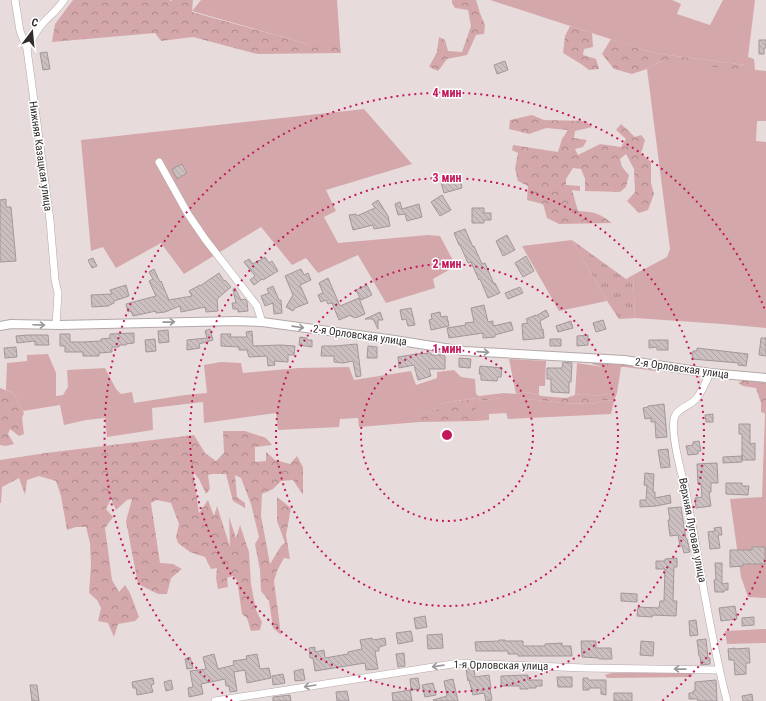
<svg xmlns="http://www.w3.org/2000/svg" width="766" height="701" viewBox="0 0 766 701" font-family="'Roboto Condensed',sans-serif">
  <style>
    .grass { fill: url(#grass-tufts) }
    .forest { fill: url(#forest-crowns) }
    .green { fill: #d4a8aa }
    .building { fill: url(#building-back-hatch); stroke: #a39798 }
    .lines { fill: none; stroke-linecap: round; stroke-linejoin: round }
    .minor-casing { stroke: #b3a8a8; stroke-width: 8 }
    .tertiary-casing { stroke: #b3a8a8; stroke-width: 10 }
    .minor { stroke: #fff; stroke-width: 7 }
    .tertiary { stroke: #fff; stroke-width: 8 }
    .oneway { stroke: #989696 }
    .ring { fill: none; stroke: #c2185b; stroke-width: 2; stroke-dasharray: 2 4 }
    .labels { text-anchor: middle; stroke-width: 3; stroke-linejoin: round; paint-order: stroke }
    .street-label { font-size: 11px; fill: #322d2d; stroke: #fff }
    .centre { fill: #c2185b; stroke: #fff; stroke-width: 2 }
    .ring-label { font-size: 12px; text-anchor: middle; font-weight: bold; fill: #c2185b; stroke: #fff; stroke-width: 3; stroke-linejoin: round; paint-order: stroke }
  </style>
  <defs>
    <pattern id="grass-tufts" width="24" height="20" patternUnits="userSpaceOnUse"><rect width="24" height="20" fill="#d4a8aa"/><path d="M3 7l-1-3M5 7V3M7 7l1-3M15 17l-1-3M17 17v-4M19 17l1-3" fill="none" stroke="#ad898b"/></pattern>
    <pattern id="forest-crowns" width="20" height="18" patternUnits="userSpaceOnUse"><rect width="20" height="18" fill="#d4a8aa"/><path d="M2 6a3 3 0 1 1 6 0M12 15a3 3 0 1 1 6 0" fill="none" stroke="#ad898b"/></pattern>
    <pattern id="building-back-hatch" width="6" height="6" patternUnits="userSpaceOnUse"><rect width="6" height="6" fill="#ccbfc0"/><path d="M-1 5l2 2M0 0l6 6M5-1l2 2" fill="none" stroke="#b0a4a5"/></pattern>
  </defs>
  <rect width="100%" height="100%" fill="#e8dbdc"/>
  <path class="grass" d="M 572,240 L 626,279 L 633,275 L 635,318 L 619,319 L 607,301 Z"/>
  <path class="forest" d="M 73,0 L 169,0 L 171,1 L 172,0 L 193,0 L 192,12 L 308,44 L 340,44 L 341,53 L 257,54 L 193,37 L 161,41 L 155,33 L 52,42 L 55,24 Z
    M 452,0 L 476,0 L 480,13 L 485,25 L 484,34 L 476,35 L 467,55 L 447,59 L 438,71 L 429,67 L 437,52 L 439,37 L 445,40 L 448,51 L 462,52 L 471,26 L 468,10 L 455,8 L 452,3 Z
    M 570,26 L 592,33 L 593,47 L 584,49 L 583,55 L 596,59 L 599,69 L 589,70 L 581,64 L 563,53 L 565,36 Z
    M 611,39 L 644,50 L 660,54 L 746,65 L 746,74 L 725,74 L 661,61 L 647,69 L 632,74 L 614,69 L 602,54 Z
    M 532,115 L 544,120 L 586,121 L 592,127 L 575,131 L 574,138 L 587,140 L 583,147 L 575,149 L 578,155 L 600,144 L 621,147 L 626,139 L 616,130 L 621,124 L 635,137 L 641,135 L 645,140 L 641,153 L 651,162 L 651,183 L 654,194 L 648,210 L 639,213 L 627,201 L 635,192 L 634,169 L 626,154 L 620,159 L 622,167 L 629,175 L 626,187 L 620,192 L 585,191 L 585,179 L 581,169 L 573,168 L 566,179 L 566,185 L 580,186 L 580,191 L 572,190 L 578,211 C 594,212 599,213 612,223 L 559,224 L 547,218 L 543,204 L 527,200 L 528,186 L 518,181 L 515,169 L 518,153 L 512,150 L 513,145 L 558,152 L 562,139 L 568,130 L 546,128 L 529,134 L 509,129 L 510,120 Z
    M 594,361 L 625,362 L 659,369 L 656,371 L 625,367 L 603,367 L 592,364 Z
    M 744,380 L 766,383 L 766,414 L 761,412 L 761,403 L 756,388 L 743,386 L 738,383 Z
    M 0,388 L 13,393 L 24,413 L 22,418 L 24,434 L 19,436 L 10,429 L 8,434 L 14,444 L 6,446 L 0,445 Z
    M 527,392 L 542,396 L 566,398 L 575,395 L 584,394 L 598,396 L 609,393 L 617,393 L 614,401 L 605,400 L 591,404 L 563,403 L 519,398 L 502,398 L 480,401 L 479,396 L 504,393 L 516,394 Z
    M 477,398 L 476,421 L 420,422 L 419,414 L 439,408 L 439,404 Z
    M 223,431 L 245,431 L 266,438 L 272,445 L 255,447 L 255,462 L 266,461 L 266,452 L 275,460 L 290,464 L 297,456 L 303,467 L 303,495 L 293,480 L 281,481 L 273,489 L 262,494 L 261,516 L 270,564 L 281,546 L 285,543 L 277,521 L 277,497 L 291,508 L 286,535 L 290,559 L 284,558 L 277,571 L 274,581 L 281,635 L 273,628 L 269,601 L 261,591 L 260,570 L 255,544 L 259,537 L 251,504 L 241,478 L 235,475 L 237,497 L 245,503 L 245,508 L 233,501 L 226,474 L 212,474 L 208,475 L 210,489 L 206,494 L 199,479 L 193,472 L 199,513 L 208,500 L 214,516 L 217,506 L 230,547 L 229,517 L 236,538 L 240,525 L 249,552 L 251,584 L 256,610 L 262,622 L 260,630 L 251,631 L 247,618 L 242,614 L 237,580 L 233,576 L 227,578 L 228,587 L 218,589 L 216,578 L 217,568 L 211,569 L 205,557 L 190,552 L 178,543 L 176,537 L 179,524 L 171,503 L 157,500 L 151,503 L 160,563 L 173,564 L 182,569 L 171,578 L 167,594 L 158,594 L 138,584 L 126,521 L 132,499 L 127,500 L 116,510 L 111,499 L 106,509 L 113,517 L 105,528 L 112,580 L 119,592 L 125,585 L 130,593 L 139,617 L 135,621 L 118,624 L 114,637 L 108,623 L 98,621 L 101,608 L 97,600 L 89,593 L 91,565 L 90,543 L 86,527 L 76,527 L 67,530 L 61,496 L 56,481 L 39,476 L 27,480 L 25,495 L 19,478 L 2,487 L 1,503 L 0,503 L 0,460 L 46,453 L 194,435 L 205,453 L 216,461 L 224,453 Z
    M 693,672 L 692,677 L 607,678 L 605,675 L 611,673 Z"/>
  <path class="green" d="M 201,0 L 337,0 L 340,44 L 308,44 L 192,11 Z
    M 490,0 L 672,0 L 681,4 L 677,14 L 710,25 L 723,0 L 755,0 L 748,57 L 754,59 L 755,70 L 766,71 L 766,121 L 757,121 L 756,141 L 766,142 L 766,328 L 722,324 L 635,318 L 633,275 L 667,257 L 670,249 L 647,69 L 661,61 L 722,68 L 725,74 L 746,74 L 746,65 L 660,54 L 644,50 Z
    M 364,109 L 412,164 L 326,190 L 336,211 L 324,217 L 338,243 L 428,235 L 440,236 L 456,266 L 433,279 L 435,288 L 386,303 L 358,255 L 318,273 L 306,258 L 292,265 L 261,227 L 184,274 L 161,243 L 116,268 L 103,247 L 91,251 L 81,140 Z
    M 572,240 L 607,301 L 559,311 L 522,246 Z
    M 48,354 L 56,373 L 56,396 L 63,395 L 68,387 L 67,370 L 105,368 L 116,389 L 121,394 L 132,392 L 134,403 L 185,395 L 207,393 L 204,365 L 221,362 L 241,363 L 243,373 L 299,368 L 349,367 L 354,380 L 411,371 L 416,385 L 437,378 L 437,372 L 454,370 L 461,377 L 475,379 L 476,394 L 479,396 L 480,401 L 502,398 L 519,398 L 563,403 L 591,404 L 605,400 L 614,401 L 611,414 L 508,419 L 506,413 L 489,414 L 489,420 L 476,421 L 476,398 L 439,404 L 439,408 L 420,414 L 420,422 L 359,427 L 358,418 L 340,419 L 339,427 L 278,430 L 276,413 L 204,423 L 203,402 L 152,408 L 153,430 L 107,437 L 105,418 L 86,420 L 64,425 L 60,405 L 23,411 L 13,393 L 6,390 L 7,363 L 27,361 L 27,355 Z
    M 509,359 L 546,361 L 545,386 L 539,386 L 539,395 L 527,392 L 516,394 Z
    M 577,363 L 603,367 L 621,367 L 617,393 L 609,393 L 598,396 L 584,394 L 575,395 Z
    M 765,414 L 766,414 L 766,598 L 748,597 L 741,577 L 730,499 L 762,497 Z
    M 766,629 L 766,643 L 727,644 L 725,631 Z"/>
  <path class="building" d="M 759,40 L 766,40 L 766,48 L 764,48 L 764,54 L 759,54 Z
    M 47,52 L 50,69 L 43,70 L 40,53 Z
    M 505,61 L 508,70 L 497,74 L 494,65 Z
    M 182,164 L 187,173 L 177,179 L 172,169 Z
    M 460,177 L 462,188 L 444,193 L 441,182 Z
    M 442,195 L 451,210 L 440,216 L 431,202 Z
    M 6,199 L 6,207 L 11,207 L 16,261 L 0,262 L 0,200 Z
    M 378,200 L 388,216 L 390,226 L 374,229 L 373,225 L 353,230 L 349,215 L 356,214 L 357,216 L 375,208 L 372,204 Z
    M 400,202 L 402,209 L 419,204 L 422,217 L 407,221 L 405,214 L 398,215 L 395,204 Z
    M 472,208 L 484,208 L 484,213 L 491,213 L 491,220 L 484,220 L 484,223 L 472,223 Z
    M 465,229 L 473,247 L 474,246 L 482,264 L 485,263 L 494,284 L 495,283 L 500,293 L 488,298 L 480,279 L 479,280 L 471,262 L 468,263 L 460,245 L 459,245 L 454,233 Z
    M 507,235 L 515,250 L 503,256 L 496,241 Z
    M 526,256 L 534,271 L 523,277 L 515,263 Z
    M 265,257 L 269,263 L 272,261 L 278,271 L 263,280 L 262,279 L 254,285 L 250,280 L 255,276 L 244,262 L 249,259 L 253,264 L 259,260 L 259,261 Z
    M 93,258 L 97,266 L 92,268 L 88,260 Z
    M 154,269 L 160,282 L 161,281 L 169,300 L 192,296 L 189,291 L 200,285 L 200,286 L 219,273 L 224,281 L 225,280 L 231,287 L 217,299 L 218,311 L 206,312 L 205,307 L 181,312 L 180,306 L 165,312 L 156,313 L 156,311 L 133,316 L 131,311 L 128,312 L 126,304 L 156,296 L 149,281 L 153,279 L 149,272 Z
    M 301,269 L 304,275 L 308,273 L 311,280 L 300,285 L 308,303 L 295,308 L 293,311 L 286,307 L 293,295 L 285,276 Z
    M 328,278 L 340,306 L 359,298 L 365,314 L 355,318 L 354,317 L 352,317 L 351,315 L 339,320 L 332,303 L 328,304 L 326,300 L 321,302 L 318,295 L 323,293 L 319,283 Z
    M 126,285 L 129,296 L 114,301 L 114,303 L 108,306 L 92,307 L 91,295 L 112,294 L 110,290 Z
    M 367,285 L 372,295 L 361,300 L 356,290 Z
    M 273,286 L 279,300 L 281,300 L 282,313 L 274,314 L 273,303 L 265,306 L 261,296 L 269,293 L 267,289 Z
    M 520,287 L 523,293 L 508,299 L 505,293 Z
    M 235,288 L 241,300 L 245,299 L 247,301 L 248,311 L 238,312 L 238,309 L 233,309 L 232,303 L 236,303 L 233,289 Z
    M 484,305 L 488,322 L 493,321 L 493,326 L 511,322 L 513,330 L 495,335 L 495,337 L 483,338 L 483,333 L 449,338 L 447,328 L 466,325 L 465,323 L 474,322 L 471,308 Z
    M 411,308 L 415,325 L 408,326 L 406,319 L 402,320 L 400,310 Z
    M 546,310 L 549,316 L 540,321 L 542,330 L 543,329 L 544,338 L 523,340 L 522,324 L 528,323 L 526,319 L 536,315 L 536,316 Z
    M 380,312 L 383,320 L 378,320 L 378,329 L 373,319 L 365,319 Z
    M 440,312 L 441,317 L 447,316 L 449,326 L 431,330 L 429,320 L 432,319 L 431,314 Z
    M 603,320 L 606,329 L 596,332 L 593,323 Z
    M 571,321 L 573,328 L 558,332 L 556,326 Z
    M 210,329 L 213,340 L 199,344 L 200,348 L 187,350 L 187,340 L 207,338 L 205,331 Z
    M 168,330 L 169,342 L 159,343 L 158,331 Z
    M 252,331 L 253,346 L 280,345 L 295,346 L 294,355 L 288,355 L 288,362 L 274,361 L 275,365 L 268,366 L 267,356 L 249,357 L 247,350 L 239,350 L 239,347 L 221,346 L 221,334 L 231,334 L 230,337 L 247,337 L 246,332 Z
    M 134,333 L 134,343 L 126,344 L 126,345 L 119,345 L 119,347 L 112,347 L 112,352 L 99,353 L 99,356 L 83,356 L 83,352 L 65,352 L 65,346 L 60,346 L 60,334 L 70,334 L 70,342 L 83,342 L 101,341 L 101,339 L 110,338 L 110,334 Z
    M 29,335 L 48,335 L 49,345 L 35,345 L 35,341 L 17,343 L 16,336 Z
    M 588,335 L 588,345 L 577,346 L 577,336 Z
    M 300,337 L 307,338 L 307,340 L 312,340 L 312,347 L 299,345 Z
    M 761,338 L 766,338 L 766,356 L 759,355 Z
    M 155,339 L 156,351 L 146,352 L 145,340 Z
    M 550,339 L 561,339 L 561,346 L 550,346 Z
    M 649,340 L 668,340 L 668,350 L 657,350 L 657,347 L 649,348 Z
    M 357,344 L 361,376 L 356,377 L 353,361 L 343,363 L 334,362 L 334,356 L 321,356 L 322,346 L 335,346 Z
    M 368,346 L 377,347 L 377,358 L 367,358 Z
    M 16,347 L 17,357 L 5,358 L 4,348 Z
    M 697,348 L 748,354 L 746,366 L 738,365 L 739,363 L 692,359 L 693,351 L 697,351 Z
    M 431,353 L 431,355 L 444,355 L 444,356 L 445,356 L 445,369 L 429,369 L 431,376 L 418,380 L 414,365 L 399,368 L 398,357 L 417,354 Z
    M 459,358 L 471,359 L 470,368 L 459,367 Z
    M 563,362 L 572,363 L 571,382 L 569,382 L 569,393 L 551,392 L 551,379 L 547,379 L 547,368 L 562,368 Z
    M 480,366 L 502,368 L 501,377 L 498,377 L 497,381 L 481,380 L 481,374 L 479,374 Z
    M 664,404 L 667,437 L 656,438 L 655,422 L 651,422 L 651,418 L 645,419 L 643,408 L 648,407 L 648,406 Z
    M 713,414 L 713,422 L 706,422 L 705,415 Z
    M 739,424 L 750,424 L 750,444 L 755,443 L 755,460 L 742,460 L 742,434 L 739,434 Z
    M 699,441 L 701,451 L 698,451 L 698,454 L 688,455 L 686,446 L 693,445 L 693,442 Z
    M 668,449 L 670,467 L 661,468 L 658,450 Z
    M 742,456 L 742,462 L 723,463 L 723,457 Z
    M 717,463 L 718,483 L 711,483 L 711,492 L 709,492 L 711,506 L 696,508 L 695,498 L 702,497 L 701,484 L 698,484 L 697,464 Z
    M 645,473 L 654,474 L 653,492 L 655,492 L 655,498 L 670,495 L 671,503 L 656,506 L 640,507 L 640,500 L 646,500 L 647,486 L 644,485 Z
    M 726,483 L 742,483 L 742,486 L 749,486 L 748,495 L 726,494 Z
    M 681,507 L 686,539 L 687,539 L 690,552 L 684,553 L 682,546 L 680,546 L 678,535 L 670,536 L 668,520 L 670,520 L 668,508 Z
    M 721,527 L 722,535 L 718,535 L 720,548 L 710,549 L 708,532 L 715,531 L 714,528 Z
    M 752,547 L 765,547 L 765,564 L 743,564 L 743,566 L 730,567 L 730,550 L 752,550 Z
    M 677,558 L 677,567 L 674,567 L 673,601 L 677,601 L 676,616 L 653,615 L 652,617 L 637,616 L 638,607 L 659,608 L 660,601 L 664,601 L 665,569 L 656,569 L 656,561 L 665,561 L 665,559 Z
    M 715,563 L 722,563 L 722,584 L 728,583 L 728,590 L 724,590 L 724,592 L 715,592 L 714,580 L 716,580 Z
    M 621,593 L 637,594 L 637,602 L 621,601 Z
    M 735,606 L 737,619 L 721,621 L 719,608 Z
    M 425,616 L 427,627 L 416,629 L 414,618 Z
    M 754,617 L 754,625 L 742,626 L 742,618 Z
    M 696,620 L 698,635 L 690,636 L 689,621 Z
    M 411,631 L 413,641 L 398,644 L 396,633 Z
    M 442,634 L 443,648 L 428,649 L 427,635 Z
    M 372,638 L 373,640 L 385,638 L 386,645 L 379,647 L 379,651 L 375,651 L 378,669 L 366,670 L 365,663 L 315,671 L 313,658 L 310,658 L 309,648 L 315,647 L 315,652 L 324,650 L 325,658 L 348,654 L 348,652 L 362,649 L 360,640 Z
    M 706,639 L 708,658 L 710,658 L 710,664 L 701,665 L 700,656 L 699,656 L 697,640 Z
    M 499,640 L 505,640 L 505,641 L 523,641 L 523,646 L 545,646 L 545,644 L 562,643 L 562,646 L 571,646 L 572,656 L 518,656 L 518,654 L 508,654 L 508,651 L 476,651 L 475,642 L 499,641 Z
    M 581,641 L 596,641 L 596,648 L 611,648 L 612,659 L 599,659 L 599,658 L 582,657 Z
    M 641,641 L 654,642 L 653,656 L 640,655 Z
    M 735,648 L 735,649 L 749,648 L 750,663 L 746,663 L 746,674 L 735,675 L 734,660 L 729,660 L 728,649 Z
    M 404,653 L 405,666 L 398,667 L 396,654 Z
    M 214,654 L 218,669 L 234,665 L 233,661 L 247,659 L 246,656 L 257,654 L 260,669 L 269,668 L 271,678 L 247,683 L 245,670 L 234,672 L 237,691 L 230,692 L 229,686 L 226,686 L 225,679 L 201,684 L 203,694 L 189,697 L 188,688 L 193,687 L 190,671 L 206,669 L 203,657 Z
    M 190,657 L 193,668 L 187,669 L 185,659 Z
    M 303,669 L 305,680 L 295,681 L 294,671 Z
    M 466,669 L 474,669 L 475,677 L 489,675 L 491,688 L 490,688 L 492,700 L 486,701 L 484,693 L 473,695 L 469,680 L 468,681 Z
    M 283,674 L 285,683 L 273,685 L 272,676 Z
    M 528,675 L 528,680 L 542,680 L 542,686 L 536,686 L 536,688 L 528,688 L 528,689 L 520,689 L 520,686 L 501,686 L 501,676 Z
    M 557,677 L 572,677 L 572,687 L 558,687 Z
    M 153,678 L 154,684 L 151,685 L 153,692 L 137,695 L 136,688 L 133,688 L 132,682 Z
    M 418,678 L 420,689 L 411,690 L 410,679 Z
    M 583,678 L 588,678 L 588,680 L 606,680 L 606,695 L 601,694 L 601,688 L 589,688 L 589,690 L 583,690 Z
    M 453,679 L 458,701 L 434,701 L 433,700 L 447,696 L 444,681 Z
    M 171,680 L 173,689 L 166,691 L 164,682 Z
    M 716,680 L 717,701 L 698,701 L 697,699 L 689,699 L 689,693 L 693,693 L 693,691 L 695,691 L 695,682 Z
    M 433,683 L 436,695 L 425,697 L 422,685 Z
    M 30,685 L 37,685 L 39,701 L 32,701 Z
    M 410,690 L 412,701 L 393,701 L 392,693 Z
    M 347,691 L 349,701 L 337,701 L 336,692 Z
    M 614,693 L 632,693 L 632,701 L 614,701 Z
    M 752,694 L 753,701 L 743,701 L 742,696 Z
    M 290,695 L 291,701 L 273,701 L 273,697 Z"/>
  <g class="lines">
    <g class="minor-casing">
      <path id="minor" d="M 15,0 L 20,31 L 27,49
        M 159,162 L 188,214 L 205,239 L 257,306 L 262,322
        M 56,325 L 58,293 L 55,280 L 50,220 L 27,49 C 32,39 37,29 44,22 C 52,14 58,9 64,0
        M 710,373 C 706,382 702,392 696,399 C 690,406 678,408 675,416 C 669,429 681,472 685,487 C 687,496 688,505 690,514 C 702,576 711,640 727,701
        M 215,701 L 459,663 L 585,668 L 719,670"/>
    </g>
    <g class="tertiary-casing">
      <path id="tertiary" d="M 0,326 L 11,324 L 60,325 L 236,321 L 262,322 L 388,339 L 464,351 L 624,360 L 710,373 L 766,378"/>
    </g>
    <use href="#minor" class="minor"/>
    <use href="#tertiary" class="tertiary"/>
  </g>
  <defs><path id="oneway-shaft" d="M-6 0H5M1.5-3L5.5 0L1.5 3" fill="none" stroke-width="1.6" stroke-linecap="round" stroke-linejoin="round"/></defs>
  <g class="oneway">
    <use href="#oneway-shaft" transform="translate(169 322) rotate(-1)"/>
    <use href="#oneway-shaft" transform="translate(39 325) rotate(2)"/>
    <use href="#oneway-shaft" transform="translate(298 327) rotate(8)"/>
    <use href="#oneway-shaft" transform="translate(483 352) rotate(4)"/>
    <use href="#oneway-shaft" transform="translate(438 666) rotate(172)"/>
    <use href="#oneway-shaft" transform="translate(680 669) rotate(-179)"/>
    <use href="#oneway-shaft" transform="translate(310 686) rotate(171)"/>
  </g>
  <g class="ring">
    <circle cx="447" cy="435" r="86"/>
    <circle cx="447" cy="435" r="171"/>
    <circle cx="447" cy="435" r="257"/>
    <path d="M765 560A342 342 0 0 1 662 701M232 701A342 342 0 1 1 765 310"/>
  </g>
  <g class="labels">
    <g class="street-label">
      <text transform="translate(41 156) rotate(82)" y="4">Нижняя Казацкая улица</text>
      <text transform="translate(360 335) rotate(8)" y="4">2-я Орловская улица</text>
      <text transform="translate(682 368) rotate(8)" y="4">2-я Орловская улица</text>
      <text transform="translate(693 530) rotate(79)" y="4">Верхняя Луговая улица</text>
      <text transform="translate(501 665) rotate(1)" y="4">1-я Орловская улица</text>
    </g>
  </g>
  <circle cx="447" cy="435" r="6" class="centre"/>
  <g class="ring-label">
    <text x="447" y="97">4 мин</text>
    <text x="447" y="182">3 мин</text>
    <text x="447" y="268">2 мин</text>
    <text x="447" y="353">1 мин</text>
  </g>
  <g transform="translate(32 32) rotate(16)" stroke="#ffffff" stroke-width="3" paint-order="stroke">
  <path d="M0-3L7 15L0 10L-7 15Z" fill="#322d2d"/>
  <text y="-6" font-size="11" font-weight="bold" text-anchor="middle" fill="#322d2d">С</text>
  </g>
</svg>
